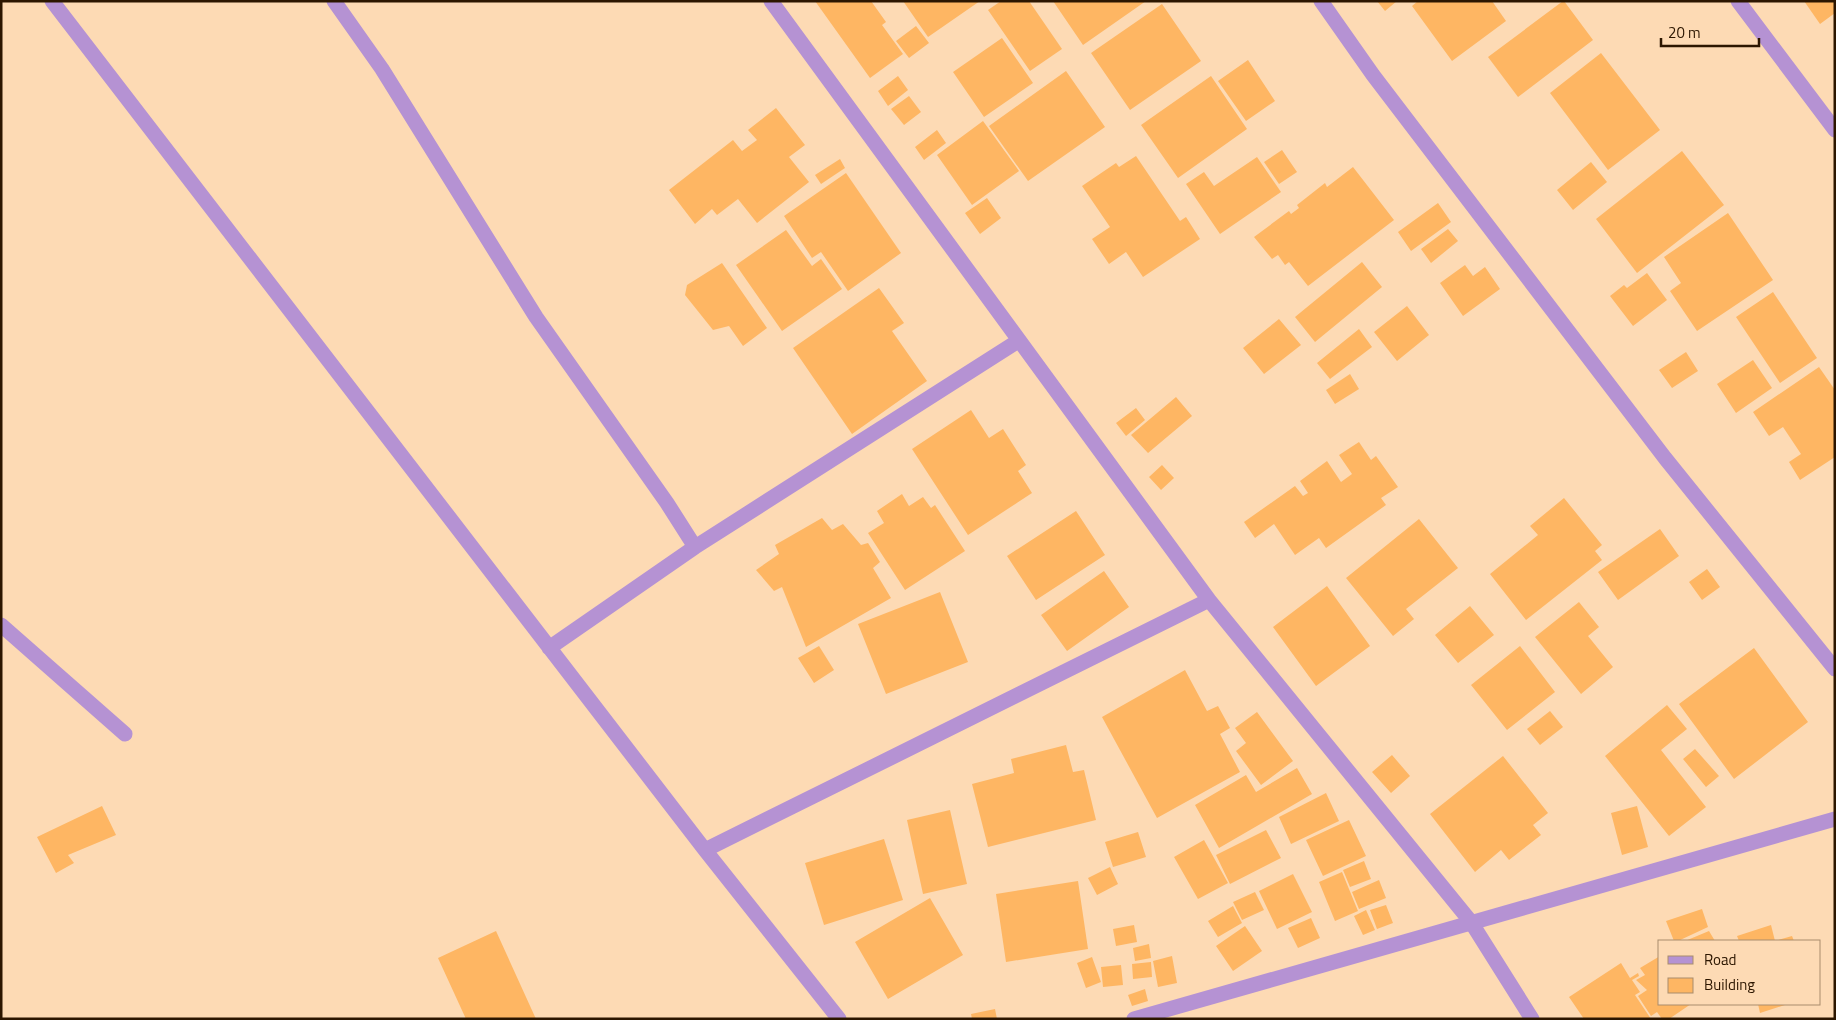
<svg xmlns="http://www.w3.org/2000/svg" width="1836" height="1020" viewBox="0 0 1836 1020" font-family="'Titillium Web',sans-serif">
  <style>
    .building { fill: #feb663 }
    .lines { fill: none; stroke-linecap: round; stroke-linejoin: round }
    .minor { stroke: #b592d3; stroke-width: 15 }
  </style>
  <rect width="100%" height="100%" fill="#fddab4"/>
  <path class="building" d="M 815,1 L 871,1 L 886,22 L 882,25 L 903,54 L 870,78 Z
    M 903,1 L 980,1 L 928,37 Z
    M 1001,1 L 1029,1 L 1062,49 L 1030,71 L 988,10 Z
    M 1053,1 L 1146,1 L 1083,45 Z
    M 1377,1 L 1397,1 L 1385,11 Z
    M 1418,1 L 1492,1 L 1506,21 L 1452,61 L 1412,6 Z
    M 1563,1 L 1564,1 L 1593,40 L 1518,97 L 1488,57 Z
    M 1804,1 L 1835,1 L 1835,13 L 1820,24 Z
    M 1162,4 L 1201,61 L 1130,110 L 1091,53 Z
    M 916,26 L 929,43 L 909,58 L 896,41 Z
    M 1002,38 L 1033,83 L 984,117 L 953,72 Z
    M 1601,53 L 1660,130 L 1608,170 L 1550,93 Z
    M 1248,60 L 1275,101 L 1246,121 L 1218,81 Z
    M 1066,71 L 1105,127 L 1028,181 L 989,126 Z
    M 898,76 L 908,90 L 888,106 L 878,91 Z
    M 1211,76 L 1247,129 L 1178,178 L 1141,125 Z
    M 909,96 L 921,112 L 904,125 L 891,109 Z
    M 776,108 L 805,145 L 789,157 L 809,182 L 757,223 L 738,199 L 717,215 L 712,209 L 695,224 L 669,190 L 733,140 L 742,151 L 757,140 L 748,130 Z
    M 983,121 L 1019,171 L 972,205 L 937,155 Z
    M 937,130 L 946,143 L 924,160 L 915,147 Z
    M 1282,150 L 1297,172 L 1279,184 L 1264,162 Z
    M 1682,151 L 1724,205 L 1637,273 L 1596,219 Z
    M 1136,156 L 1180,221 L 1186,217 L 1200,239 L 1143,277 L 1126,252 L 1109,264 L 1092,239 L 1110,227 L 1082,186 L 1116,163 L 1119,167 Z
    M 1257,157 L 1281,192 L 1220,234 L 1186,184 L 1204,172 L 1214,186 Z
    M 840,159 L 845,168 L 821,184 L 815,175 Z
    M 1591,162 L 1607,182 L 1573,210 L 1557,190 Z
    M 1353,167 L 1394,220 L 1308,286 L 1289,262 L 1285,265 L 1278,255 L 1272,259 L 1254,237 L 1289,211 L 1291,214 L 1299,208 L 1297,205 L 1325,183 L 1327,187 Z
    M 846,173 L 901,253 L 848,291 L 821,252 L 812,258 L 784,216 Z
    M 987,198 L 1001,218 L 980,234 L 965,213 Z
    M 1438,203 L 1451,222 L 1411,251 L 1398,232 Z
    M 1728,213 L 1773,280 L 1697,331 L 1670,291 L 1681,283 L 1664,257 Z
    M 1448,229 L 1458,241 L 1431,263 L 1421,249 Z
    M 786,230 L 812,266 L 821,259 L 842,289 L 782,331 L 736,265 Z
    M 1362,262 L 1382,287 L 1315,342 L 1295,317 Z
    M 722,263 L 767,328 L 743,346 L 729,326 L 713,330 L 685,295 L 687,285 Z
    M 1465,265 L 1473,276 L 1485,267 L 1500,289 L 1463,316 L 1440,283 Z
    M 1647,273 L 1667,300 L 1633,326 L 1610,296 L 1624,285 L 1627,288 Z
    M 879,288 L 904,323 L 892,331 L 927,381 L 852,434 L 793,348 Z
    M 1773,292 L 1817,358 L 1780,383 L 1736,317 Z
    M 1407,306 L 1429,335 L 1397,361 L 1374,332 Z
    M 1279,319 L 1301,345 L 1264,374 L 1243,348 Z
    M 1359,329 L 1372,347 L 1330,379 L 1317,363 Z
    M 1686,352 L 1698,371 L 1672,388 L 1659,370 Z
    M 1753,360 L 1772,388 L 1736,413 L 1717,384 Z
    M 1819,367 L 1835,390 L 1835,457 L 1800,480 L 1789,462 L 1801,454 L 1783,427 L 1769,436 L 1753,412 Z
    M 1350,374 L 1359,389 L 1335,404 L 1326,390 Z
    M 1176,397 L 1192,416 L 1148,453 L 1131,435 Z
    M 1136,408 L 1145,420 L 1126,436 L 1116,423 Z
    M 971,410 L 989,438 L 1003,429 L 1026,465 L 1018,471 L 1032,493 L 968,535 L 912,449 Z
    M 1359,442 L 1371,460 L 1376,456 L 1398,487 L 1381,498 L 1386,505 L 1326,548 L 1319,538 L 1295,555 L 1274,524 L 1255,538 L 1244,522 L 1295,486 L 1303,496 L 1308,493 L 1300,481 L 1327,461 L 1341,482 L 1352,474 L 1339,455 Z
    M 1162,465 L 1174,478 L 1161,490 L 1149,477 Z
    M 902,494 L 909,506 L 923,497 L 931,508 L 935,505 L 965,551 L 905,590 L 868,533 L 884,523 L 877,511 Z
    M 1564,498 L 1602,545 L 1595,551 L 1602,560 L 1526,620 L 1490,574 L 1538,535 L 1530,526 Z
    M 1076,511 L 1105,555 L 1036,600 L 1007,556 Z
    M 822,518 L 832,530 L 843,524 L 861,545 L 868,543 L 880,562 L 873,568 L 891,598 L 806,647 L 782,587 L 774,591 L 756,570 L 779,554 L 775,545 Z
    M 1419,519 L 1458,568 L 1406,609 L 1414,619 L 1393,636 L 1346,578 Z
    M 1660,529 L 1679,556 L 1618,600 L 1598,572 Z
    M 1707,569 L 1720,587 L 1702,600 L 1689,582 Z
    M 1104,571 L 1129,607 L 1067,651 L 1041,615 Z
    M 1327,586 L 1370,646 L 1316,686 L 1273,627 Z
    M 940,592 L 968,662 L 886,694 L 858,624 Z
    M 1579,602 L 1599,627 L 1588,636 L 1613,667 L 1581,694 L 1535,637 Z
    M 1470,606 L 1494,635 L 1458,663 L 1435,635 Z
    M 819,646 L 834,670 L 814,683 L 798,658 Z
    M 1520,646 L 1555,692 L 1507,730 L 1471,685 Z
    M 1754,648 L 1808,722 L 1734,779 L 1679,704 Z
    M 1185,670 L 1207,711 L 1218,706 L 1230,728 L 1220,734 L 1240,772 L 1157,818 L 1102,717 Z
    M 1667,705 L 1687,729 L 1661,750 L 1706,807 L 1669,836 L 1605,756 Z
    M 1550,711 L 1563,727 L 1540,745 L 1527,729 Z
    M 1257,712 L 1293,761 L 1261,785 L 1236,751 L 1246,743 L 1235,728 Z
    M 1066,745 L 1073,772 L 1084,770 L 1096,820 L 988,847 L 972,784 L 1014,773 L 1011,759 Z
    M 1695,749 L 1719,776 L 1706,787 L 1683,759 Z
    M 1392,755 L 1410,776 L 1391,793 L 1372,772 Z
    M 1503,756 L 1548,813 L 1533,825 L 1541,835 L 1509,860 L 1501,850 L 1475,872 L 1430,814 Z
    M 1297,768 L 1312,794 L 1219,848 L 1195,805 L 1246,775 L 1256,792 Z
    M 1326,793 L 1339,821 L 1291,844 L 1279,817 Z
    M 102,806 L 116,835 L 68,855 L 74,863 L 56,873 L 37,837 Z
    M 1637,806 L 1648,847 L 1622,855 L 1611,813 Z
    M 950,810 L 967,884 L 923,894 L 907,820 Z
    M 1349,820 L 1366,856 L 1323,876 L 1306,840 Z
    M 1266,830 L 1281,858 L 1230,884 L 1216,855 Z
    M 1138,832 L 1146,857 L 1113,867 L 1105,842 Z
    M 884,839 L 903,900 L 824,925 L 805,863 Z
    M 1204,840 L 1228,883 L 1198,899 L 1174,857 Z
    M 1364,861 L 1371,879 L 1350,887 L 1343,870 Z
    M 1110,867 L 1118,884 L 1097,895 L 1088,878 Z
    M 1342,872 L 1358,911 L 1335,921 L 1319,882 Z
    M 1293,874 L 1312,912 L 1277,929 L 1259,891 Z
    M 1379,880 L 1386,898 L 1359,909 L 1352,892 Z
    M 1078,881 L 1088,949 L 1006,962 L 996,894 Z
    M 1255,892 L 1264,910 L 1242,920 L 1233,902 Z
    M 930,898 L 963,955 L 888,999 L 855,942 Z
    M 1386,905 L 1393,923 L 1377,929 L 1370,910 Z
    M 1233,906 L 1242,923 L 1218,937 L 1208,921 Z
    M 1702,909 L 1708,927 L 1678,941 L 1674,941 L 1666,921 Z
    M 1366,910 L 1375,930 L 1363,935 L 1354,916 Z
    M 1311,918 L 1320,938 L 1298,948 L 1288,928 Z
    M 1134,925 L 1137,942 L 1116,946 L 1113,929 Z
    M 1771,925 L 1775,941 L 1792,936 L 1794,941 L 1739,941 L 1737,936 Z
    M 1245,926 L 1262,951 L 1233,971 L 1216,946 Z
    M 496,931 L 536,1019 L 466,1019 L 438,958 Z
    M 1709,931 L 1715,941 L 1685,941 Z
    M 1149,944 L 1151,958 L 1135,961 L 1133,948 Z
    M 1172,956 L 1177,983 L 1158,987 L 1153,961 Z
    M 1660,956 L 1660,1004 L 1691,1004 L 1669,1019 L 1662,1019 L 1657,1012 L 1651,1016 L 1638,996 L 1647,990 L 1636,980 L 1645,975 L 1640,968 Z
    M 1092,957 L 1101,982 L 1086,988 L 1077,963 Z
    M 1151,962 L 1152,977 L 1133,979 L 1132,964 Z
    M 1621,963 L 1630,978 L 1638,973 L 1639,976 L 1632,980 L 1640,992 L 1635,995 L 1651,1019 L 1584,1019 L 1569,997 Z
    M 1121,965 L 1123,985 L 1103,987 L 1101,967 Z
    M 1145,989 L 1148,1001 L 1132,1006 L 1128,995 Z
    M 1758,1004 L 1788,1004 L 1760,1013 Z
    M 995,1009 L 997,1019 L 972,1019 L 971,1014 Z"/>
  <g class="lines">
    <path class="minor" d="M 52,1 L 705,850 L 839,1019
      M 334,1 L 382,69 L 536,317 L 667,503 L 695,547
      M 771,1 L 1209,600 L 1471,922 L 1532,1019
      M 1321,1 L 1373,75 L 1665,458 L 1835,669
      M 1738,1 L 1835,130
      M 1,625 L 125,734
      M 549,648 L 695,547 L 1018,341
      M 705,850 L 1209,600
      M 1134,1019 L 1835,819"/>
  </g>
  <rect width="1836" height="1020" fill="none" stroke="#2c1600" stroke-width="5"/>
  <rect x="1658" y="940" width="162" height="65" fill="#fddab4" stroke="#a98c6c"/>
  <rect x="1668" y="956" width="25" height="8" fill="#b592d3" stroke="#a98c6c"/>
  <text x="1704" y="965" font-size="15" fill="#2c1600">Road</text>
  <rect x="1668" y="978" width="25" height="15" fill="#feb663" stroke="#a98c6c"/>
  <text x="1704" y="990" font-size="15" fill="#2c1600">Building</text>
  <path d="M1661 38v8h98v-8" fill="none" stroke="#2c1600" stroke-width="2.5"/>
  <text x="1668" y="38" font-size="15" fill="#2c1600" stroke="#fddab4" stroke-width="4" paint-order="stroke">20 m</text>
</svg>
